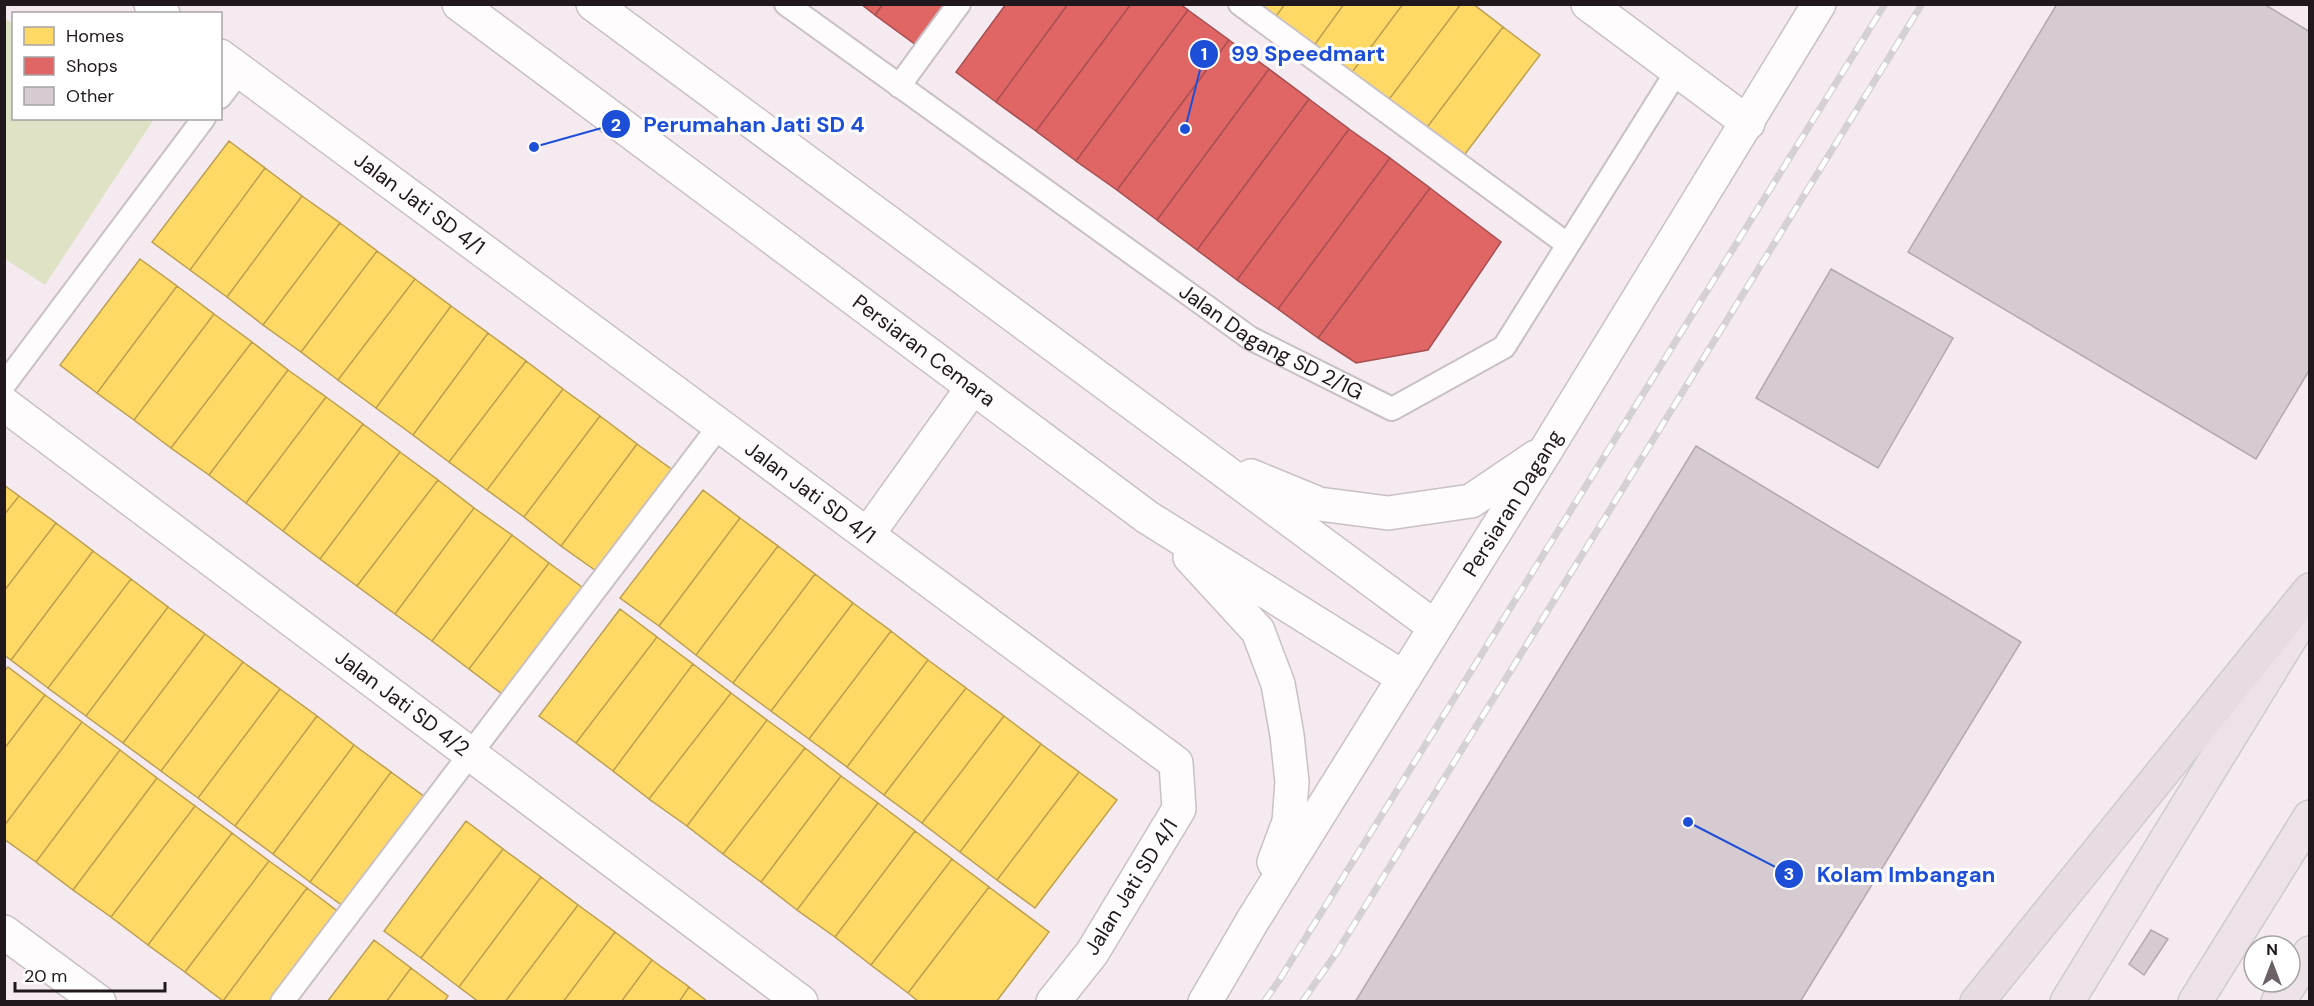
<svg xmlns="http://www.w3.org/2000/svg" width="2314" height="1006" viewBox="0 0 2314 1006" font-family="'DM Sans',sans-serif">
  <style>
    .green { fill: #dfe2c5 }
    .homes { fill: #ffd966; stroke: #bc9f50; stroke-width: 1.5 }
    .shops { fill: #e06666; stroke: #a64f50; stroke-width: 1.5 }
    .building { fill: #d6cbd1; stroke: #b2a9ae; stroke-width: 1.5 }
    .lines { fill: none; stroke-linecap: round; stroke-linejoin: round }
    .service-casing { stroke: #c9c0c6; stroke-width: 26 }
    .minor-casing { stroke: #c9c0c6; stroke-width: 36 }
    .secondary-casing { stroke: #c9c0c6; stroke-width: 36 }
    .trunk-casing { stroke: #cfcacd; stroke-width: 36 }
    .motorway-casing { stroke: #cfcacd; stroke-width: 36 }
    .service { stroke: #fefcfd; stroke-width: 22 }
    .minor { stroke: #fefcfd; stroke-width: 33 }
    .secondary { stroke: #fefcfd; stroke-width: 33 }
    .trunk { stroke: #ece2e8; stroke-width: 33 }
    .motorway { stroke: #e8dce3; stroke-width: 33 }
    .rail-casing { stroke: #d5d0d3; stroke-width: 7 }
    .rail { stroke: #fff; stroke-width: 4.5; stroke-dasharray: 14; stroke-linecap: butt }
    .labels { text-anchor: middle; stroke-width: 6; stroke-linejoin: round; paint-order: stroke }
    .street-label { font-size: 21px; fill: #20181d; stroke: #fff }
    .leader { fill: none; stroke: #1d4ed8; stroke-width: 2 }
    .callout-dot { fill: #1d4ed8; stroke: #fff; stroke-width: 2 }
    .mark-label { font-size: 18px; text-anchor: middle; font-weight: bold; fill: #fff }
    .callout-label { font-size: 22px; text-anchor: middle; font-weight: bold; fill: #1d4ed8; stroke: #fff; stroke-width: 6; stroke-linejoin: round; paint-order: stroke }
  </style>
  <rect width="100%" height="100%" fill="#f6eaf1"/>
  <path class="green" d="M 5,18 L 13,24 L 14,118 L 154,119 L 45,285 L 5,259 Z"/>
  <path class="homes" d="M 1256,4 L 1285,4 L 1274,19 Z
    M 1285,4 L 1344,4 L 1313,47 L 1274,19 Z
    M 1344,4 L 1403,4 L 1350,75 L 1313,47 Z
    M 1403,4 L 1461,4 L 1387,102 L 1350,75 Z
    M 1461,4 L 1473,4 L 1503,27 L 1425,130 L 1387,102 Z
    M 1503,27 L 1540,55 L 1462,158 L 1425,130 Z
    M 229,141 L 265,168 L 190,270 L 152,242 Z
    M 265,168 L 302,196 L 227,297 L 190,270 Z
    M 302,196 L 340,223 L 263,325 L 227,297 Z
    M 340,223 L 377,251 L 301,352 L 263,325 Z
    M 377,251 L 415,279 L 338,380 L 301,352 Z
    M 140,259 L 177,286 L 97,393 L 60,365 Z
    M 415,279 L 451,306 L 376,408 L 338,380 Z
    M 177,286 L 214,314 L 134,420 L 97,393 Z
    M 451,306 L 488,333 L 413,435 L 376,408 Z
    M 214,314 L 252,342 L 171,448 L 134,420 Z
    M 488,333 L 526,361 L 449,462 L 413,435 Z
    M 252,342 L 288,370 L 209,475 L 171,448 Z
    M 526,361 L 563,389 L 487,490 L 449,462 Z
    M 288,370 L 326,397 L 246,503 L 209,475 Z
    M 563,389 L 600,416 L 524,517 L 487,490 Z
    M 326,397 L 363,424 L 283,531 L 246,503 Z
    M 600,416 L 637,444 L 561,546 L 524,517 Z
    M 363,424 L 400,452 L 320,559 L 283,531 Z
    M 637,444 L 674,471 L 599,573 L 561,546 Z
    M 400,452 L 438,480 L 357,586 L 320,559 Z
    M 438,480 L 474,508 L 395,614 L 357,586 Z
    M 4,485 L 19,496 L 4,515 Z
    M 703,490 L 740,518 L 659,626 L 620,598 Z
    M 19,496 L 56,523 L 4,591 L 4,515 Z
    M 474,508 L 512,535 L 432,641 L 395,614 Z
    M 740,518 L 778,546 L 696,655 L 659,626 Z
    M 56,523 L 93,551 L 11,660 L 4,655 L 4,591 Z
    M 512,535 L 549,563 L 469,669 L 432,641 Z
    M 778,546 L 815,574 L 733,683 L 696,655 Z
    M 93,551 L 131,579 L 48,688 L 11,660 Z
    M 549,563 L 586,590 L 506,697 L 469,669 Z
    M 815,574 L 853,603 L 771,711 L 733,683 Z
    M 131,579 L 168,607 L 86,716 L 48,688 Z
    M 853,603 L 891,631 L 809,739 L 771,711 Z
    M 168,607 L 205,634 L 123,743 L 86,716 Z
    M 620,609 L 657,637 L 576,743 L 539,716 Z
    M 891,631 L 928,660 L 847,767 L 809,739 Z
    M 205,634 L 243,662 L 161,771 L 123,743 Z
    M 657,637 L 693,664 L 613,771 L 576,743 Z
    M 928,660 L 966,688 L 884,795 L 847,767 Z
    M 243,662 L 280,689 L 198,798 L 161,771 Z
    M 693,664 L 731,693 L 649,799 L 613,771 Z
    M 8,667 L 45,695 L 4,749 L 4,671 Z
    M 966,688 L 1004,716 L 922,823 L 884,795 Z
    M 280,689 L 317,716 L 235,826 L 198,798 Z
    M 731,693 L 767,720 L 687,826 L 649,799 Z
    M 45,695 L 82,722 L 4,826 L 4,749 Z
    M 317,716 L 354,745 L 273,854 L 235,826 Z
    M 1004,716 L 1041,744 L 960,852 L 922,823 Z
    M 767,720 L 805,748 L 723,854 L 687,826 Z
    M 82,722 L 120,750 L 36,862 L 4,839 L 4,826 Z
    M 1041,744 L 1079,772 L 997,880 L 960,852 Z
    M 354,745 L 391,772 L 310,882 L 273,854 Z
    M 805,748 L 841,776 L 761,882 L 723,854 Z
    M 120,750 L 157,778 L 73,890 L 36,862 Z
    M 391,772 L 429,800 L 347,909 L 310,882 Z
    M 1079,772 L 1117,800 L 1035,908 L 997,880 Z
    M 841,776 L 878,803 L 797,910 L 761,882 Z
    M 157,778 L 195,806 L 111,917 L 73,890 Z
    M 878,803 L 915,831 L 835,937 L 797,910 Z
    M 195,806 L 232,833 L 148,945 L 111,917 Z
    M 466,821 L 503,849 L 421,958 L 384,931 Z
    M 915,831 L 952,859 L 871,965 L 835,937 Z
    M 232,833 L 269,861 L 185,972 L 148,945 Z
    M 503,849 L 541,877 L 459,987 L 421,958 Z
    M 952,859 L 989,887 L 908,993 L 871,965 Z
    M 269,861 L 307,888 L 223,1001 L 185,972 Z
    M 541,877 L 578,905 L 505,1002 L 479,1002 L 459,987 Z
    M 989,887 L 1049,932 L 996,1002 L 919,1002 L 908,993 Z
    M 307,888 L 344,916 L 280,1002 L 223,1001 Z
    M 578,905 L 615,932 L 563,1002 L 505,1002 Z
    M 615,932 L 652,960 L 621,1002 L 563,1002 Z
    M 374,940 L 411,968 L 386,1002 L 327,1002 Z
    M 652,960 L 689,987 L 679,1002 L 621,1002 Z
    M 411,968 L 448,996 L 444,1002 L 386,1002 Z
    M 689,987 L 708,1002 L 679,1002 Z"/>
  <path class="shops" d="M 861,4 L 883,4 L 875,15 Z
    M 883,4 L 947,4 L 916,45 L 875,15 Z
    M 1006,4 L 1068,4 L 996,102 L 956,72 Z
    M 1068,4 L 1131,4 L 1036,131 L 996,102 Z
    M 1131,4 L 1180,4 L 1188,10 L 1076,161 L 1036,131 Z
    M 1188,10 L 1229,40 L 1117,190 L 1076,161 Z
    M 1229,40 L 1269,69 L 1157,220 L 1117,190 Z
    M 1269,69 L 1309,99 L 1197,250 L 1157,220 Z
    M 1309,99 L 1349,129 L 1237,280 L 1197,250 Z
    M 1349,129 L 1390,158 L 1278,309 L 1237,280 Z
    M 1390,158 L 1430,188 L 1318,338 L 1278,309 Z
    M 1430,188 L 1501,242 L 1428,350 L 1356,363 L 1318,338 Z"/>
  <path class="building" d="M 2057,4 L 2264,4 L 2310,32 L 2310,369 L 2256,459 L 1908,252 Z
    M 1831,269 L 1953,338 L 1878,468 L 1756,398 Z
    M 1696,446 L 2021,642 L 1800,1002 L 1355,1002 Z
    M 2151,930 L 2168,939 L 2144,975 L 2129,964 Z"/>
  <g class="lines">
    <g class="service-casing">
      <g id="service">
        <path id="s1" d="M 786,4 L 1250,338 L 1392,409 L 1504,347 L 1677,71"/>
        <path d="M 1240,4 L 1567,244"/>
        <path d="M 899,86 L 959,4"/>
        <path d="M 220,97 L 240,71"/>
        <path d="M 4,385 L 204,118"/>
        <path d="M 282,1002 L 720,425"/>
      </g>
    </g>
    <g class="minor-casing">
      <g id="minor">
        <path d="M 151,4 L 163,14"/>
        <path d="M 1588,4 L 1748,123"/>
        <path id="s2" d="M 220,56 L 1176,763 L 1179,809 L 1092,953 L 1053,1002"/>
        <path id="s3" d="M 4,404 L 801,1002"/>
        <path d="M 868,534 L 973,387"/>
        <path d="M 4,932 L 99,1002"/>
      </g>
    </g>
    <g class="secondary-casing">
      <g id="secondary">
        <path id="s4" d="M 459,4 L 1147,517 L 1404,678"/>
        <path d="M 593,4 L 1435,627"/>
        <path d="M 1251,476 L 1319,504 L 1388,513 L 1471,501 L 1536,457"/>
        <path d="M 1190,557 L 1258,631 L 1278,684 L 1287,735 L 1292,782 L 1289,822 L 1274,862"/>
        <path id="s5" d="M 1205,1002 L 1253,920 L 1546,450 L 1819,4"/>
      </g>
    </g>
    <g class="trunk-casing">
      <path id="trunk" d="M 2067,1002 L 2308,609
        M 2195,1002 L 2310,817
        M 2278,1002 L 2310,953"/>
    </g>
    <g class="motorway-casing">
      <path id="motorway" d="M 1977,1002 L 2310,590"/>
    </g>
    <use href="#service" class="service"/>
    <use href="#minor" class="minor"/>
    <use href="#secondary" class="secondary"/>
    <use href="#trunk" class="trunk"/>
    <use href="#motorway" class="motorway"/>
    <g class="rail-casing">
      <path id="rail" d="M 1264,1002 L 1280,979 L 1885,4
        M 1302,1002 L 1337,952 L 1922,4"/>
    </g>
    <use href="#rail" class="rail"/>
  </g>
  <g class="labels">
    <g class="street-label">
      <text dy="7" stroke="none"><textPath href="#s2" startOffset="248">Jalan Jati SD 4/1</textPath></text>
      <text dy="7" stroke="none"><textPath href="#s1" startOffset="592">Jalan Dagang SD 2/1G</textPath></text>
      <text dy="7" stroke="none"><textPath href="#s4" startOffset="580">Persiaran Cemara</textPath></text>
      <text dy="7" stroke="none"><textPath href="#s2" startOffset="734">Jalan Jati SD 4/1</textPath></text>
      <text dy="7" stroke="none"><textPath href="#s5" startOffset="586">Persiaran Dagang</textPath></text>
      <text dy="7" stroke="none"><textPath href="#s3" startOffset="498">Jalan Jati SD 4/2</textPath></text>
      <text transform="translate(1131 887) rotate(-58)" y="7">Jalan Jati SD 4/1</text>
    </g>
  </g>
  <path class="leader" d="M1185 129L1204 54M534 147L616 124M1688 822L1789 874"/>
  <g class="callout-dot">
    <circle cx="1185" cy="129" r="6"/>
    <circle cx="534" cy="147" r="6"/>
    <circle cx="1688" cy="822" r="6"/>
    <circle cx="1204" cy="54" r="15"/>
    <circle cx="616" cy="124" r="15"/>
    <circle cx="1789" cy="874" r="15"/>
  </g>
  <g class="mark-label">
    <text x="1204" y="60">1</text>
    <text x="616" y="131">2</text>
    <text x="1789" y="880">3</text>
  </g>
  <g class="callout-label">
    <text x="1308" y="61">99 Speedmart</text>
    <text x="754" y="132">Perumahan Jati SD 4</text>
    <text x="1906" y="882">Kolam Imbangan</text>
  </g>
  <rect width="2314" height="1006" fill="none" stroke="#20181d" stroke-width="12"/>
  <rect x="12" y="12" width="210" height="108" fill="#ffffff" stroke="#a6a3a5" stroke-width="1.5"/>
  <rect x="24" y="27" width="30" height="18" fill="#ffd966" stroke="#a6a3a5" stroke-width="1.5"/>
  <text x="66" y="42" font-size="18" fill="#20181d">Homes</text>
  <rect x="24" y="57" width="30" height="18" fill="#e06666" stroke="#a6a3a5" stroke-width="1.5"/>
  <text x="66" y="72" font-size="18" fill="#20181d">Shops</text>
  <rect x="24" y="87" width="30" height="18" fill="#d6cbd1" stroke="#a6a3a5" stroke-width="1.5"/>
  <text x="66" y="102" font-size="18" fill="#20181d">Other</text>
  <g transform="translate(2272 964)"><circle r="28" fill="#ffffff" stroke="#a6a3a5" stroke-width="1.5"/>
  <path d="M0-4.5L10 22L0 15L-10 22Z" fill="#6b6267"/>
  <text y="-9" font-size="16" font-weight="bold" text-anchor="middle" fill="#20181d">N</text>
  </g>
  <path d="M15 982v9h150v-9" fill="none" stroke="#20181d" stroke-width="3"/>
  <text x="24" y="982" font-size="18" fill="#20181d" stroke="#ffffff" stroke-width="4.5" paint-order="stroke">20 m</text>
</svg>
